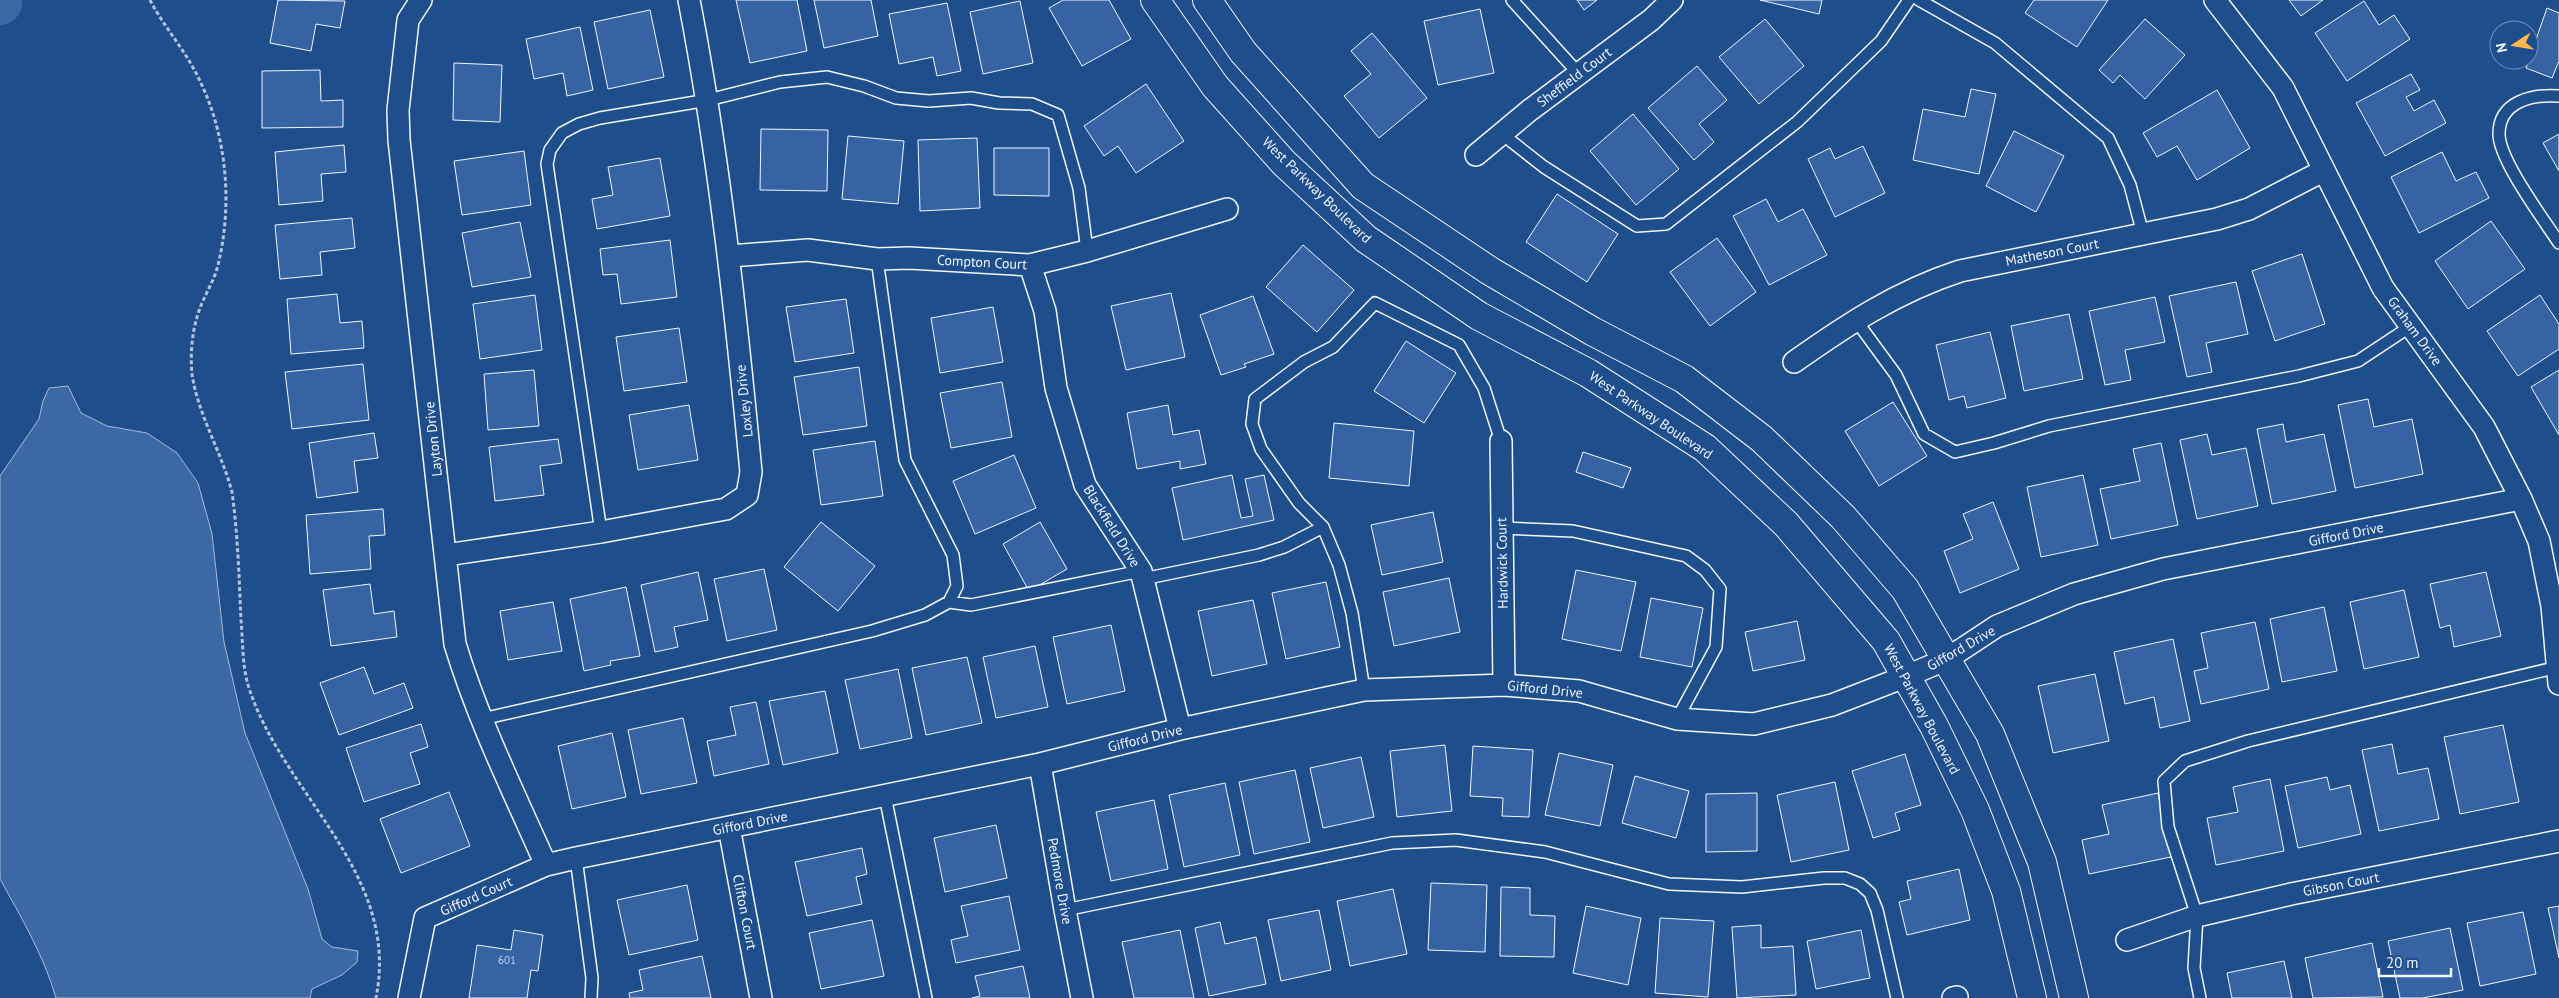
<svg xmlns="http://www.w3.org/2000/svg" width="2559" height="998" viewBox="0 0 2559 998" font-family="'PT Sans',sans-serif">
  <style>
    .water { fill: #3b69a3; stroke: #a8bbd7 }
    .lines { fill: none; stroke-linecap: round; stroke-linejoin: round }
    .river { stroke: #3b69a3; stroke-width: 44 }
    .building { fill: #3563a3; stroke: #f2f6ff }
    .lane-casing { stroke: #f2f6ff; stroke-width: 14 }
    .street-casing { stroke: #f2f6ff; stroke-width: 24 }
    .secondary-casing { stroke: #f2f6ff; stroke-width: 30 }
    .path { stroke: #b3c4dc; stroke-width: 3; stroke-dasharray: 4 2.5; stroke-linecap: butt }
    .lane { stroke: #1f4e8c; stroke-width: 11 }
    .street { stroke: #1f4e8c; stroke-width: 21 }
    .secondary { stroke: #1f4e8c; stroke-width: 28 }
    .labels { text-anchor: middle; stroke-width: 4; stroke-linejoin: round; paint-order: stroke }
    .number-label { font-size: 11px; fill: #c3d1e8 }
    .street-label { font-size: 14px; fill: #f2f6ff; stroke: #1f4e8c }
  </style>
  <rect width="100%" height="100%" fill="#1f4e8c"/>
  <path class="water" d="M 68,386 L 81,413 L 107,426 L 147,433 L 177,453 L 198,483 L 212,534 L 224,642 L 245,733 L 308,889 L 322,939 L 332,947 L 358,951 L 357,962 L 342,975 L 312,989 L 310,998 L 56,998 C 44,956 21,917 0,879 L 0,476 L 39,419 L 43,401 L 49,388 Z"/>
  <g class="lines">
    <path class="river" d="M 0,3 L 0,0"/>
  </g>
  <path class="building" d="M 278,0 L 345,1 L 340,28 L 316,24 L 311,51 L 270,43 Z
    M 736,0 L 797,0 L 807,51 L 750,63 Z
    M 814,0 L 871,0 L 878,36 L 824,48 Z
    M 1063,0 L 1109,0 L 1131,39 L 1082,66 L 1049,8 Z
    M 1577,0 L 1597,0 L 1584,10 Z
    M 1760,0 L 1822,0 L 1819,14 Z
    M 2034,0 L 2108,0 L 2077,47 L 2025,13 Z
    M 2289,0 L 2323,0 L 2301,16 Z
    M 1020,1 L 1033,63 L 983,74 L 970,12 Z
    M 2364,1 L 2379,25 L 2394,15 L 2410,39 L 2347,81 L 2315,33 Z
    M 947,3 L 961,71 L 937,76 L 933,57 L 899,64 L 889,14 Z
    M 2547,8 L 2559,13 L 2559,61 L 2552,78 L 2526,68 Z
    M 1480,9 L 1494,73 L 1438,85 L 1424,21 Z
    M 650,10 L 664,77 L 608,89 L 594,22 Z
    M 1765,19 L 1804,66 L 1759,104 L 1719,57 Z
    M 2145,19 L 2185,55 L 2145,99 L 2120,75 L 2113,83 L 2099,70 Z
    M 580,27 L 593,90 L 567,96 L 563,73 L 534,79 L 526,39 Z
    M 1372,33 L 1427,98 L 1379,138 L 1344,96 L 1371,74 L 1351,51 Z
    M 454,63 L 502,65 L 500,122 L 453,120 Z
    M 1697,66 L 1727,100 L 1699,124 L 1714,142 L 1694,160 L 1648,108 Z
    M 320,70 L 321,101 L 343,100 L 343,127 L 262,128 L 262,71 Z
    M 2411,74 L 2420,90 L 2406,97 L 2414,111 L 2434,100 L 2446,123 L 2385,156 L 2356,103 Z
    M 1146,84 L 1184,141 L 1136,173 L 1118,146 L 1104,156 L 1084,126 Z
    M 1971,89 L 1996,94 L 1979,174 L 1913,160 L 1923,109 L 1965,117 Z
    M 2217,90 L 2250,148 L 2197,180 L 2177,146 L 2157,157 L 2143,133 Z
    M 1633,114 L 1679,169 L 1636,205 L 1590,151 Z
    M 761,129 L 828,130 L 827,191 L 760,190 Z
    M 2014,131 L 2064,156 L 2036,212 L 1986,186 Z
    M 2559,134 L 2559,171 L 2543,143 Z
    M 848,136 L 904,141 L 898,204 L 842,199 Z
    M 977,138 L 980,208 L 920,211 L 918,140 Z
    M 344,145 L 346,172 L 321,174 L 323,201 L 279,205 L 275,152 Z
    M 1863,146 L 1885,193 L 1835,217 L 1808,159 L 1830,148 L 1835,159 Z
    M 994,148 L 1049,148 L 1049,196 L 994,195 Z
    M 524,151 L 531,205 L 462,215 L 454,161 Z
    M 2442,152 L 2456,181 L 2476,172 L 2489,198 L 2419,233 L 2391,177 Z
    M 660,158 L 670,216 L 597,229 L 592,199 L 613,195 L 608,167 Z
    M 1557,194 L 1618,234 L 1587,282 L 1526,242 Z
    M 1766,199 L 1778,222 L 1803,209 L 1827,255 L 1769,285 L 1733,216 Z
    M 352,218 L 355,248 L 320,252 L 322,275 L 280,279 L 275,225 Z
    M 2491,221 L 2525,269 L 2468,309 L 2435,261 Z
    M 520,222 L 531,277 L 472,287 L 462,233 Z
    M 1717,238 L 1756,292 L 1710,326 L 1670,272 Z
    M 670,240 L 677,297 L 621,304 L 617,274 L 603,275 L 600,249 Z
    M 1303,245 L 1354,290 L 1317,332 L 1266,287 Z
    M 2302,254 L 2325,324 L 2275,341 L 2252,271 Z
    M 2236,282 L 2248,334 L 2206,343 L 2212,372 L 2187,377 L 2169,296 Z
    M 1171,293 L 1185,357 L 1126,370 L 1111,306 Z
    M 337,294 L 340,323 L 362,321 L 364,348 L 291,354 L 287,299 Z
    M 535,295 L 542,350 L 480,359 L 473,304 Z
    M 2540,295 L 2559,324 L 2559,349 L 2518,376 L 2487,331 Z
    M 1253,296 L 1274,354 L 1244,364 L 1246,367 L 1221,375 L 1200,315 Z
    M 2155,297 L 2165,342 L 2125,350 L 2131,380 L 2105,385 L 2089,311 Z
    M 846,299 L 854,353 L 795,362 L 786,307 Z
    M 993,307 L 1003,362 L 940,373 L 931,318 Z
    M 2069,314 L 2083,379 L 2024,391 L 2011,326 Z
    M 679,328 L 687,382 L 624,391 L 616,337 Z
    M 1990,332 L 2006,398 L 1967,408 L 1964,396 L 1949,400 L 1936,345 Z
    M 1406,341 L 1456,373 L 1424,423 L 1374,391 Z
    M 363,364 L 369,420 L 292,429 L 285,372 Z
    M 859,367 L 867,426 L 803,435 L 794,377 Z
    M 534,370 L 539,426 L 488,430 L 484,374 Z
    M 2559,370 L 2559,435 L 2531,387 Z
    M 1002,382 L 1012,437 L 951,448 L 940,393 Z
    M 2368,399 L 2374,427 L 2412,419 L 2423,474 L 2355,488 L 2338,405 Z
    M 1893,402 L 1927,456 L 1879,486 L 1845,431 Z
    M 689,405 L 698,460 L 638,470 L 629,415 Z
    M 1168,405 L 1173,435 L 1199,430 L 1206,464 L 1180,469 L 1180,461 L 1137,469 L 1127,413 Z
    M 1334,423 L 1414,431 L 1409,486 L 1329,478 Z
    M 2283,424 L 2286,442 L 2324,434 L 2336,491 L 2272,504 L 2257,429 Z
    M 374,433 L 378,458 L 354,461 L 358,492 L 317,498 L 309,443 Z
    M 2207,434 L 2212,455 L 2246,448 L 2258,506 L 2197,519 L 2180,440 Z
    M 558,439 L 562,463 L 540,466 L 544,495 L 495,501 L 489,447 Z
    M 875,441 L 883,496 L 821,505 L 813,450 Z
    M 2161,443 L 2178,525 L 2111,539 L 2100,489 L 2140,481 L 2133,449 Z
    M 1583,452 L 1631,468 L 1623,488 L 1576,472 Z
    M 1014,455 L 1036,508 L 975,534 L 953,481 Z
    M 1232,475 L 1241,518 L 1253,516 L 1245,479 L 1264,475 L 1274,520 L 1183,540 L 1172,488 Z
    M 2083,475 L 2098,545 L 2041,557 L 2027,487 Z
    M 1993,502 L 2019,569 L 1960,593 L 1944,551 L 1973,539 L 1963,514 Z
    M 383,509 L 385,535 L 369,536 L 371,569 L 310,574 L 306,515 Z
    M 1433,512 L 1443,562 L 1382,575 L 1371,525 Z
    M 821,522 L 875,566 L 838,611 L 784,567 Z
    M 1040,522 L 1067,569 L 1029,591 L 1003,544 Z
    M 764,569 L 777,630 L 727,641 L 714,579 Z
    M 1576,570 L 1636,582 L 1621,651 L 1562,639 Z
    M 698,572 L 708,620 L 674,627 L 678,647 L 655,652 L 641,585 Z
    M 2486,572 L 2501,636 L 2454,647 L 2450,625 L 2440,628 L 2430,584 Z
    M 1449,578 L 1460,632 L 1394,646 L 1383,592 Z
    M 1326,582 L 1340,647 L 1286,659 L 1272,593 Z
    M 370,584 L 374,614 L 394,611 L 397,637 L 331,646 L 323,590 Z
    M 626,587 L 640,656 L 610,661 L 611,665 L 584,671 L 570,599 Z
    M 2404,590 L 2419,657 L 2364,669 L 2350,602 Z
    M 1651,598 L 1703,608 L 1692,667 L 1640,657 Z
    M 1253,600 L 1267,664 L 1212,676 L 1198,611 Z
    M 553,602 L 562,651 L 508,660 L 500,611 Z
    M 2324,607 L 2337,671 L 2282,682 L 2270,619 Z
    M 1797,621 L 1805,660 L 1753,671 L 1745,632 Z
    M 2255,622 L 2269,689 L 2201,704 L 2194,671 L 2208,668 L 2201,633 Z
    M 1111,625 L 1125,691 L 1067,704 L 1053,637 Z
    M 2173,639 L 2190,721 L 2160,728 L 2154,697 L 2125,704 L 2114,652 Z
    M 1035,646 L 1048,707 L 996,718 L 983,657 Z
    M 967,657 L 982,723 L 926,735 L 912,668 Z
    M 364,667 L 374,694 L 404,683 L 413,708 L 339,735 L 320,683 Z
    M 898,669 L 912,738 L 860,749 L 845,680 Z
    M 2095,674 L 2109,741 L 2053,753 L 2038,686 Z
    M 825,691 L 838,753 L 783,765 L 769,701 Z
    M 756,702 L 769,764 L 714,776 L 707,741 L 736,735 L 730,707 Z
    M 683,718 L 697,783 L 641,794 L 628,730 Z
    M 421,724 L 428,747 L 410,753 L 420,784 L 364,802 L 346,748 Z
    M 2503,725 L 2519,802 L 2460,814 L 2444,737 Z
    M 612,733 L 626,797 L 572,809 L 558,746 Z
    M 2392,744 L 2398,774 L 2428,768 L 2439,819 L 2379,831 L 2362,750 Z
    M 1445,745 L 1452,811 L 1397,817 L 1390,751 Z
    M 1473,746 L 1533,750 L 1529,817 L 1502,816 L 1503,798 L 1470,796 Z
    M 1559,753 L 1613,765 L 1600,826 L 1545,815 Z
    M 1905,754 L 1921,805 L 1895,813 L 1900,830 L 1873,838 L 1852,771 Z
    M 1361,757 L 1374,817 L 1323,828 L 1310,768 Z
    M 1295,770 L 1310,842 L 1254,854 L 1239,782 Z
    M 1635,776 L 1689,791 L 1676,838 L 1622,823 Z
    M 2327,777 L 2330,790 L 2350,785 L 2361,834 L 2298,848 L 2285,786 Z
    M 2270,779 L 2284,851 L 2216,865 L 2207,818 L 2238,812 L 2233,787 Z
    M 1835,782 L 1849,850 L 1791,862 L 1777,795 Z
    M 1225,783 L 1240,855 L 1184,867 L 1169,795 Z
    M 449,792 L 470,846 L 401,873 L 380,819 Z
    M 1757,793 L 1757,851 L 1706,852 L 1706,794 Z
    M 2158,793 L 2171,857 L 2089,874 L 2082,840 L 2109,834 L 2102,805 Z
    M 1154,800 L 1168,869 L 1111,881 L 1096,812 Z
    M 996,825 L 1007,878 L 945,892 L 934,838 Z
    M 862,848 L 867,874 L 856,877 L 862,904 L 807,916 L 795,862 Z
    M 1959,869 L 1970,920 L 1907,935 L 1899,902 L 1911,899 L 1907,881 Z
    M 1431,883 L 1487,885 L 1485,952 L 1428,950 Z
    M 687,885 L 698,940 L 629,955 L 617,900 Z
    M 1501,887 L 1530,888 L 1530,915 L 1555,916 L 1554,957 L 1500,956 Z
    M 1393,889 L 1407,954 L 1350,966 L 1337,901 Z
    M 1009,896 L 1020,950 L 956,963 L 951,940 L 968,936 L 961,906 Z
    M 1586,906 L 1641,918 L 1628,985 L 1573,973 Z
    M 2559,906 L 2559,958 L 2548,908 Z
    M 1319,910 L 1331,970 L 1281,981 L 1268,920 Z
    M 2523,912 L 2536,974 L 2480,986 L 2467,923 Z
    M 1660,918 L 1714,921 L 1708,997 L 1655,993 Z
    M 872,920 L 884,976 L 821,989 L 809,933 Z
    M 1220,922 L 1225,944 L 1256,937 L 1266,984 L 1209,996 L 1195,928 Z
    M 1761,925 L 1761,948 L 1793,946 L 1796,995 L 1737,998 L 1732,927 Z
    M 2450,928 L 2463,990 L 2423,998 L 2400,998 L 2388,941 Z
    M 514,930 L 543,935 L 538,971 L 531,970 L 527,998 L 469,998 L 477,945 L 511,950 Z
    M 1180,930 L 1194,998 L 1134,998 L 1122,942 Z
    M 1861,930 L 1870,978 L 1816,989 L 1807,941 Z
    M 2372,943 L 2383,997 L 2313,998 L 2305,958 Z
    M 702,956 L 711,998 L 630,998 L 629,993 L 643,990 L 639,970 Z
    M 2284,961 L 2292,998 L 2232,998 L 2227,973 Z
    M 1023,966 L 1030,998 L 972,998 L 980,996 L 975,976 Z"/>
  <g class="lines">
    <g class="lane-casing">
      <path id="lane" d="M 1512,0 L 1579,74
        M 1919,0 L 1995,43 L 2108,138 L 2130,185 L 2143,234
        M 2559,96 C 2533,94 2499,101 2499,134 C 2499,160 2544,220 2559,243
        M 1502,134 L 1544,167 L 1637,226 L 1666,224 L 1797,122 L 1881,41 L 1909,0
        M 877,259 L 905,460 L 953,555 L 957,586 L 949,602
        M 1855,319 L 1896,375 L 1924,434 L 1955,452 L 1994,443 L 2049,426 L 2299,376 L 2358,361 L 2411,326
        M 1502,528 L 1573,531 L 1686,556 L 1705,570 L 1720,589 L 1716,647 L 1677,719
        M 601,532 L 547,164 L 550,150 L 562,133 L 579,124 L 600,118 L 708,100 L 780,82 L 827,77 L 864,86 L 896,98 L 929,101 L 971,98 L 999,103 L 1032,104 L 1058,115 L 1079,188 L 1087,251
        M 1143,579 L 1259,555 L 1284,547 L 1323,527
        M 1364,690 L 1352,613 L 1339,565 L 1323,527 L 1299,503 L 1261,449 L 1252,424 L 1255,399 L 1304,362 L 1333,347 L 1375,303 L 1459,345 L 1484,388 L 1501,441
        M 482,719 L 872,631 L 925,615 L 949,602 L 971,605 L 1141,571
        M 885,796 L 926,998
        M 576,858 L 592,978 L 591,998
        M 1065,910 L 1392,843 L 1456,840 L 1545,852 L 1669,884 L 1742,887 L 1824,878 L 1845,878 L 1860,884 L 1870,893 L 1877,910 L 1897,998
        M 2200,998 L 2194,968 L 2197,916 L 2168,827 L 2164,781 L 2185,761 L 2248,741 L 2558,667"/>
    </g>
    <g class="street-casing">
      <path id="street" d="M 421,0 L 408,20 L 398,110 L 399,140 L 455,644 C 478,720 514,793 546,865
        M 2215,0 L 2283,88 L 2383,288 L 2484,427 L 2521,499 L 2539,541 L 2552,606 L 2559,684
        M 1476,155 L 1530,110 L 1651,20 L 1672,0
        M 730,256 L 808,250 L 877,259 L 909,258 L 1030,265 L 1087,251 L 1227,209
        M 1030,265 L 1045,311 L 1056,388 L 1085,485 L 1141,571 L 1180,729
        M 1794,362 C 1848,324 1896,292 1960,271 L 2217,219 L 2249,209 L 2323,171
        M 1501,441 L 1504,685
        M 446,555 L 601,532 L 726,509 L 747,495 L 751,472 C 736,313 719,156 689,0
        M 1040,764 L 1065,910 L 1082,998
        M 729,827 L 761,998
        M 2127,940 L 2197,916 L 2291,894 L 2559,841
        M 409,998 L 425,918 L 546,865 L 576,858 L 1040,764 L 1180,729 L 1364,690 L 1504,685 L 1579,691 L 1677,719 L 1754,724 L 1832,705 L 1907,676 L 1947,659 L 1997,626 L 2074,594 L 2163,569 L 2521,499
        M 1953,998 L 1957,997"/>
    </g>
    <g class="secondary-casing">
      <path id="secondary" d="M 1155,0 L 1215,86 L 1284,163 L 1366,239 L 1479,316 L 1588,373 L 1705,448 L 1786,524 L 1886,641 L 1934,726 L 1975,810 L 2006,891 L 2032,998
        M 1207,0 L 1243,52 L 1363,186 L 1490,271 L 1592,331 L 1684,379 L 1762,439 L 1843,517 L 1905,589 L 1990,734 L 2042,862 L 2074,998"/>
    </g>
    <path class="path" d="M 150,0 C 164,27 185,50 198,77 C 227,134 233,204 218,265 C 214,282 203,297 198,314 C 192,332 190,355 192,374 C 198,415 222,453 232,492 C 238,535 239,578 241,620 C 243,643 242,666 249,688 C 284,796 401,873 376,998"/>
    <use href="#lane" class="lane"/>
    <use href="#street" class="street"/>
    <use href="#secondary" class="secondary"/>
  </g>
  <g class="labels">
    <g class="number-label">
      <text x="507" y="964">601</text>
    </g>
    <g class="street-label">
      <text transform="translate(1574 77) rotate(-37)" y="5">Sheffield Court</text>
      <text transform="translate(1317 190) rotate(44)" y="5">West Parkway Boulevard</text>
      <text transform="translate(2052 252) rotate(-11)" y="5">Matheson Court</text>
      <text transform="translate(982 262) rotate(3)" y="5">Compton Court</text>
      <text transform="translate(2415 331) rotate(54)" y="5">Graham Drive</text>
      <text transform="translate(744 401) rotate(-96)" y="5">Loxley Drive</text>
      <text transform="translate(1651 415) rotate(34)" y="5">West Parkway Boulevard</text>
      <text transform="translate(433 439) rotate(-96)" y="5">Layton Drive</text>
      <text transform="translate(1112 526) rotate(58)" y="5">Blackfield Drive</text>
      <text transform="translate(2346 534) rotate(-11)" y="5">Gifford Drive</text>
      <text transform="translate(1502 563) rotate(-91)" y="5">Hardwick Court</text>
      <text transform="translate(1961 648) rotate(-30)" y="5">Gifford Drive</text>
      <text transform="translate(1545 689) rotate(6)" y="5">Gifford Drive</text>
      <text transform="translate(1922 709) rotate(62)" y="5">West Parkway Boulevard</text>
      <text transform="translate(1145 738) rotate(-14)" y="5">Gifford Drive</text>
      <text transform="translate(750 823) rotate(-11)" y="5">Gifford Drive</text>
      <text transform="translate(1060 881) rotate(80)" y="5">Pedmore Drive</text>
      <text transform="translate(2341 884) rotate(-11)" y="5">Gibson Court</text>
      <text transform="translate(476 896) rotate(-24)" y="5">Gifford Court</text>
      <text transform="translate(745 912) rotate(79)" y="5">Clifton Court</text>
    </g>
  </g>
  <g transform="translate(2514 45) rotate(258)"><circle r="24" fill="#1f4e8c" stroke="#7391ba"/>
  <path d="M0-4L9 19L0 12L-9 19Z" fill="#ffb74d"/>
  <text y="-8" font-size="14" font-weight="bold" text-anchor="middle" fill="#f2f6ff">N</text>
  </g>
  <path d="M2379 968v8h72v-8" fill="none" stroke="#f2f6ff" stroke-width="2.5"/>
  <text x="2386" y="968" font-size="15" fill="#f2f6ff" stroke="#1f4e8c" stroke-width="4" paint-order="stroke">20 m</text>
</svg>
